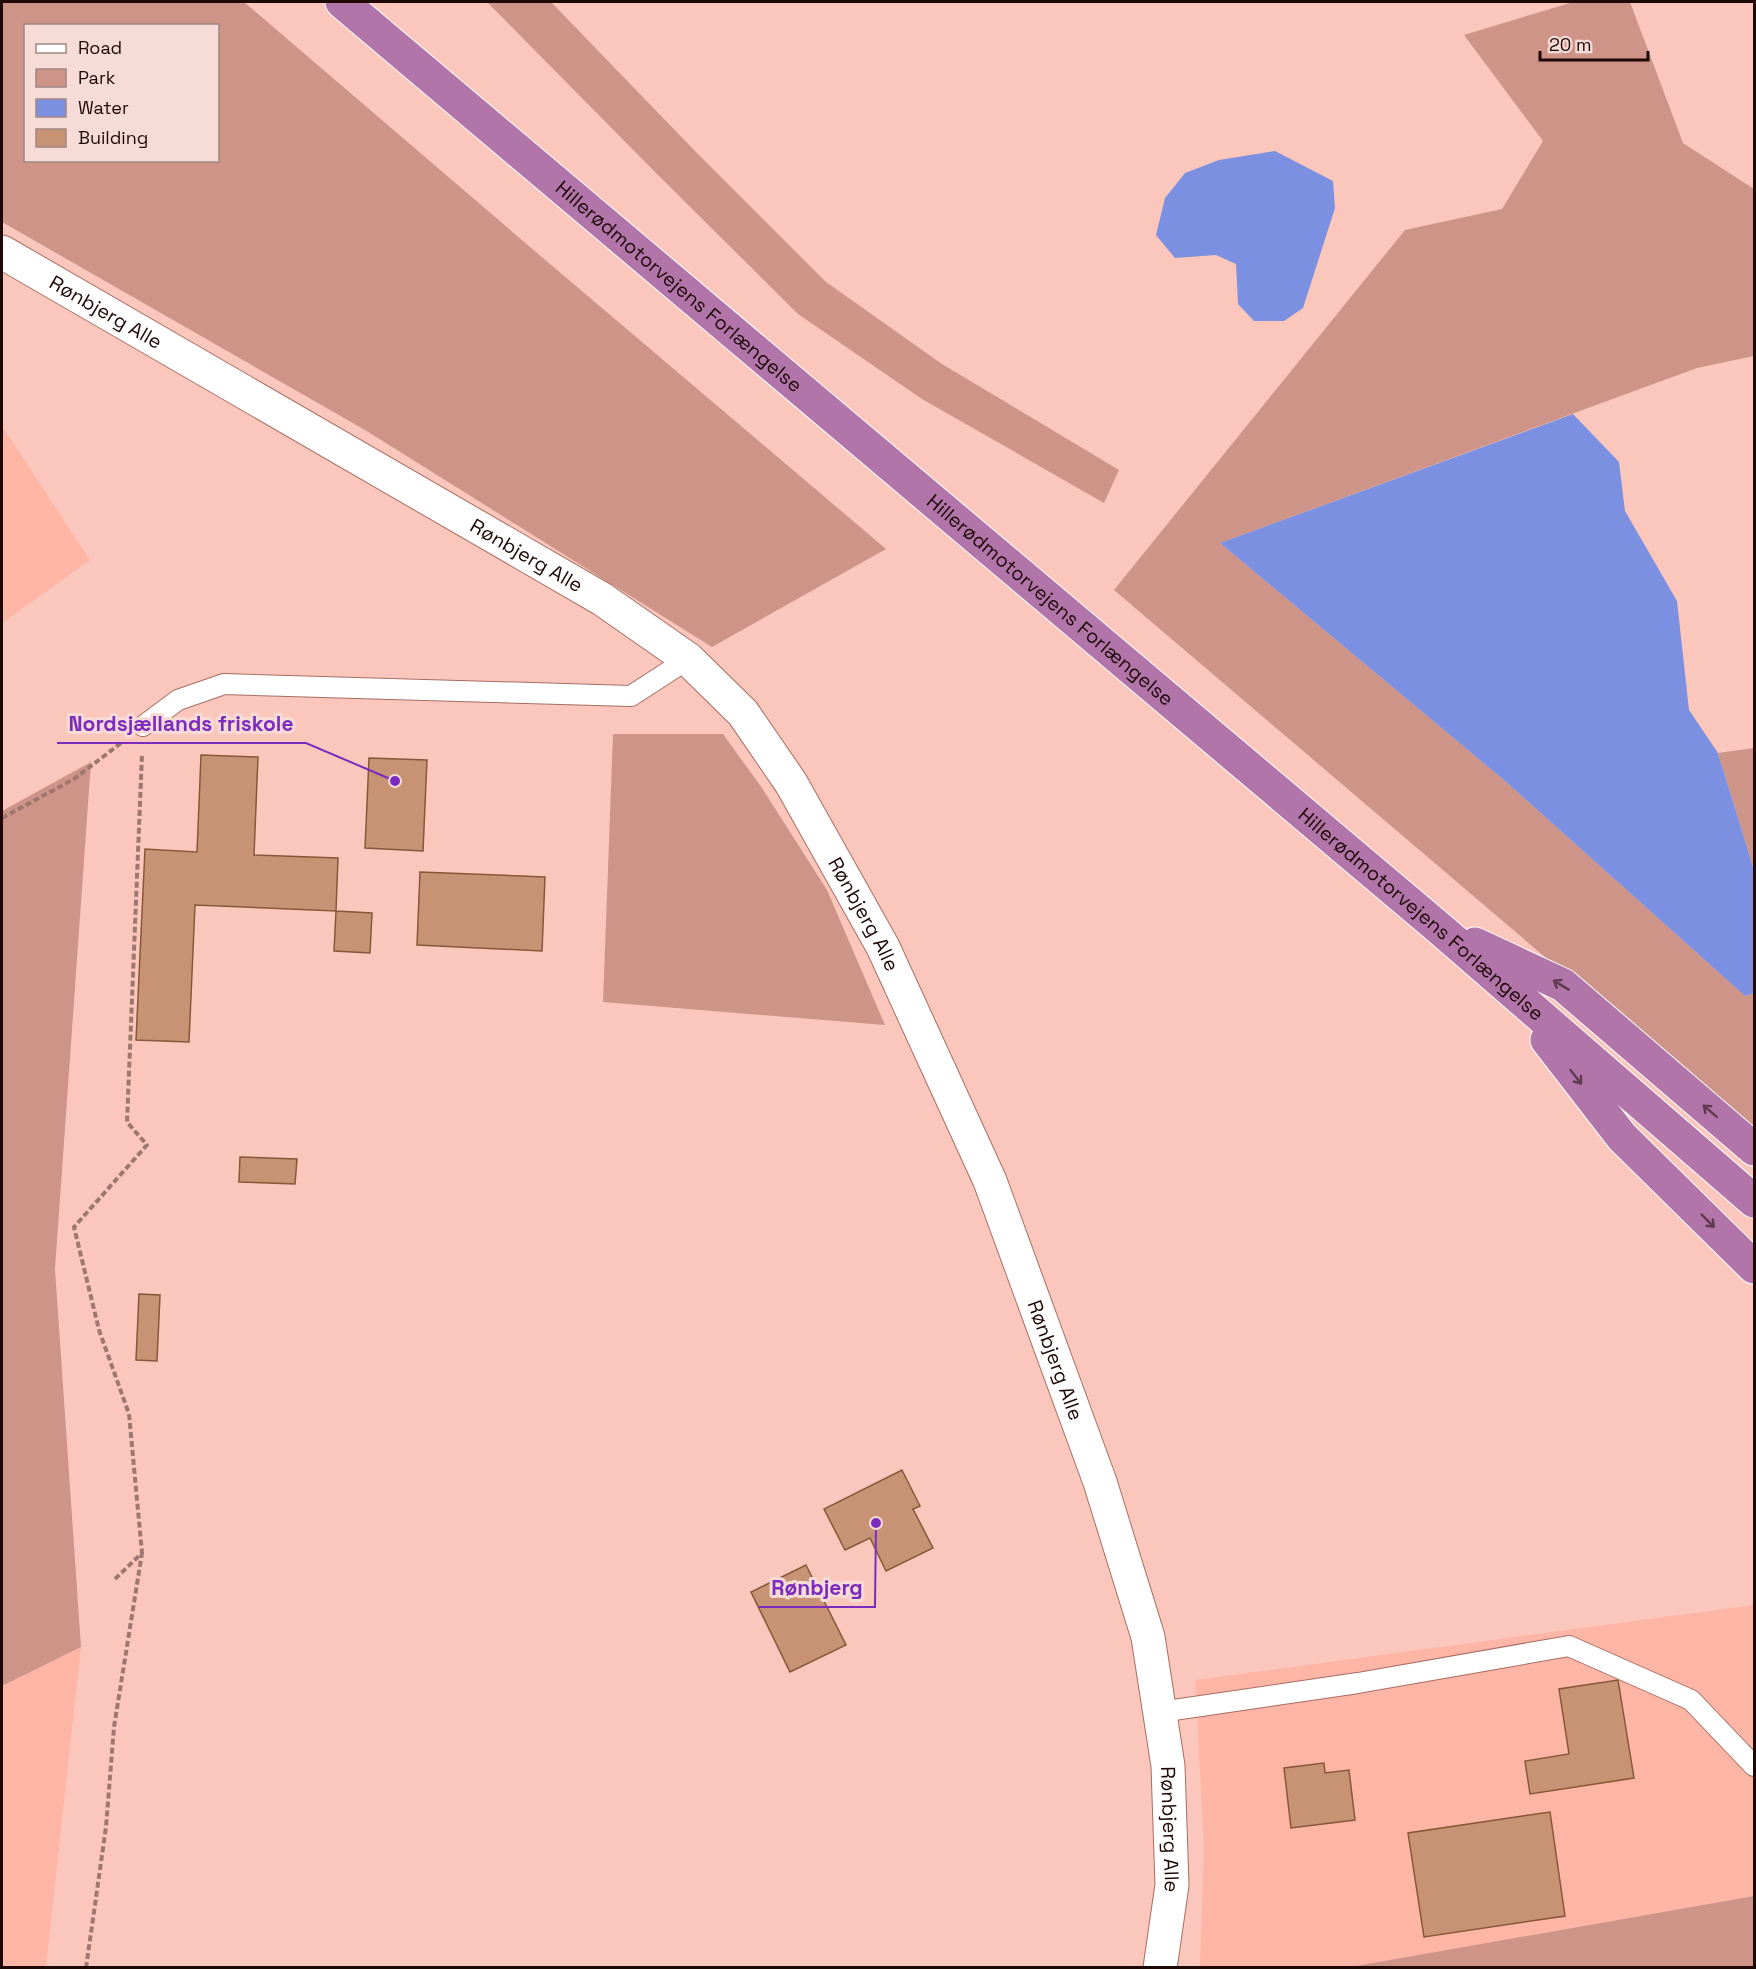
<svg xmlns="http://www.w3.org/2000/svg" width="1756" height="1969" viewBox="0 0 1756 1969" font-family="'Space Grotesk',sans-serif">
  <style>
    .built { fill: #fdb5a6 }
    .green { fill: #cf9488; fill-rule: evenodd }
    .water { fill: #7b90e1 }
    .building { fill: #c89374; stroke: #875739; stroke-width: 1.5 }
    .lines { fill: none; stroke-linecap: round; stroke-linejoin: round }
    .lane-casing { stroke: #a86d62; stroke-width: 22 }
    .street-casing { stroke: #a86d62; stroke-width: 35 }
    .highway-casing { stroke: #fff; stroke-width: 35 }
    .path { stroke: #9e776f; stroke-width: 4; stroke-dasharray: 6 3; stroke-linecap: butt }
    .lane { stroke: #fff; stroke-width: 20 }
    .street { stroke: #fff; stroke-width: 33 }
    .highway { stroke: #b275aa; stroke-width: 33 }
    .oneway { stroke: #613a50 }
    .labels { text-anchor: middle; stroke-width: 6; stroke-linejoin: round; paint-order: stroke }
    .street-label { font-size: 20px; fill: #1e0906; stroke: #f6dbd6 }
    .leader { fill: none; stroke: #7b2cbf; stroke-width: 2 }
    .callout-dot { fill: #7b2cbf; stroke: #f6dbd6; stroke-width: 2 }
    .callout-label { font-size: 21px; text-anchor: middle; font-weight: bold; fill: #7b2cbf; stroke: #f6dbd6; stroke-width: 6; stroke-linejoin: round; paint-order: stroke }
  </style>
  <rect width="100%" height="100%" fill="#fbc7bc"/>
  <path class="built" d="M 2,426 L 90,560 L 2,623 Z
    M 1754,1605 L 1754,1896 L 1350,1967 L 1200,1967 L 1204,1846 L 1195,1680 Z
    M 81,1647 L 46,1967 L 2,1968 L 2,1686 Z"/>
  <path class="green" d="M 2,2 L 244,2 L 530,247 L 886,549 L 712,647 L 365,430 L 2,222 ZM 26,26 L 218,26 L 218,160 L 26,160 Z
    M 487,2 L 551,2 L 693,149 L 826,282 L 942,364 L 1119,470 L 1104,503 L 922,399 L 798,314 L 656,173 Z
    M 1573,2 L 1630,2 L 1683,143 L 1754,189 L 1754,356 L 1697,368 L 1220,543 L 1505,781 L 1745,996 L 1754,993 L 1754,1135 L 1114,590 L 1405,230 L 1502,209 L 1543,141 L 1464,35 Z
    M 613,734 L 723,734 L 762,788 L 827,890 L 885,1025 L 603,1002 Z
    M 1754,748 L 1754,870 L 1718,753 Z
    M 91,762 L 55,1269 L 81,1647 L 2,1686 L 2,811 Z
    M 1754,1896 L 1754,1967 L 1350,1967 Z"/>
  <path class="water" d="M 1275,151 L 1333,181 L 1335,208 L 1303,308 L 1284,321 L 1254,321 L 1238,304 L 1236,264 L 1216,255 L 1175,258 L 1156,235 L 1165,198 L 1185,173 L 1219,160 Z
    M 1573,414 L 1619,462 L 1625,511 L 1677,601 L 1689,710 L 1718,753 L 1754,870 L 1754,993 L 1745,996 L 1505,781 L 1220,543 Z"/>
  <path class="building" d="M 201,755 L 258,757 L 254,855 L 338,858 L 336,911 L 195,905 L 189,1042 L 136,1040 L 145,849 L 197,852 Z
    M 369,758 L 427,760 L 423,851 L 365,848 Z
    M 420,872 L 545,877 L 542,951 L 417,945 Z
    M 336,911 L 372,913 L 370,953 L 334,951 Z
    M 240,1157 L 297,1159 L 295,1184 L 239,1182 Z
    M 139,1294 L 160,1295 L 157,1361 L 136,1360 Z
    M 902,1470 L 920,1506 L 913,1509 L 933,1548 L 886,1571 L 870,1538 L 845,1550 L 824,1509 Z
    M 806,1565 L 846,1645 L 790,1672 L 751,1592 Z
    M 1618,1680 L 1634,1778 L 1530,1794 L 1525,1761 L 1569,1754 L 1559,1689 Z
    M 1324,1763 L 1325,1773 L 1349,1770 L 1355,1820 L 1291,1828 L 1284,1768 Z
    M 1550,1812 L 1565,1916 L 1424,1937 L 1408,1833 Z"/>
  <g class="lines">
    <g class="lane-casing">
      <path id="lane" d="M 143,726 L 178,700 L 224,684 L 631,696 L 688,659
        M 1160,1712 L 1358,1683 L 1569,1646 L 1691,1700 L 1754,1766"/>
    </g>
    <g class="street-casing">
      <g id="street">
        <path id="s1" d="M 2,252 L 602,599 L 688,659 L 743,713 L 791,783 L 883,947 L 990,1181 L 1100,1482 L 1148,1637 L 1168,1766 L 1172,1885 L 1160,1968"/>
      </g>
    </g>
    <g class="highway-casing">
      <g id="highway">
        <path id="s2" d="M 342,2 L 1439,928 L 1754,1201"/>
        <path d="M 1475,944 L 1563,985 L 1754,1149"/>
        <path d="M 1547,1040 L 1622,1137 L 1754,1267"/>
      </g>
    </g>
    <path class="path" d="M 2,818 L 74,779 L 121,743
      M 115,1579 L 142,1553 L 129,1414 L 99,1330 L 74,1227 L 147,1145 L 127,1122 L 142,754
      M 86,1968 L 106,1827 L 114,1727 L 142,1553"/>
    <use href="#lane" class="lane"/>
    <use href="#street" class="street"/>
    <use href="#highway" class="highway"/>
  </g>
  <defs><path id="oneway-shaft" d="M-6 0H5M1.5-3L5.5 0L1.5 3" fill="none" stroke-width="1.6" stroke-linecap="round" stroke-linejoin="round" transform="scale(1.5)"/></defs>
  <g class="oneway">
    <use href="#oneway-shaft" transform="translate(1561 985) rotate(-149)"/>
    <use href="#oneway-shaft" transform="translate(1576 1077) rotate(52)"/>
    <use href="#oneway-shaft" transform="translate(1710 1111) rotate(-139)"/>
    <use href="#oneway-shaft" transform="translate(1708 1221) rotate(45)"/>
  </g>
  <g class="labels">
    <g class="street-label">
      <text dy="7" stroke="none"><textPath href="#s2" startOffset="441">Hillerødmotorvejens Forlængelse</textPath></text>
      <text dy="7" stroke="none"><textPath href="#s1" startOffset="120">Rønbjerg Alle</textPath></text>
      <text dy="7" stroke="none"><textPath href="#s1" startOffset="606">Rønbjerg Alle</textPath></text>
      <text dy="7" stroke="none"><textPath href="#s2" startOffset="927">Hillerødmotorvejens Forlængelse</textPath></text>
      <text dy="7" stroke="none"><textPath href="#s2" startOffset="1413">Hillerødmotorvejens Forlængelse</textPath></text>
      <text dy="7" stroke="none"><textPath href="#s1" startOffset="1110">Rønbjerg Alle</textPath></text>
      <text dy="7" stroke="none"><textPath href="#s1" startOffset="1596">Rønbjerg Alle</textPath></text>
      <text dy="7" stroke="none"><textPath href="#s1" startOffset="2082">Rønbjerg Alle</textPath></text>
    </g>
  </g>
  <path class="leader" d="M395 781L306 743H57M876 1523L875 1607H759"/>
  <g class="callout-dot">
    <circle cx="395" cy="781" r="6"/>
    <circle cx="876" cy="1523" r="6"/>
  </g>
  <g class="callout-label">
    <text x="181" y="731">Nordsjællands friskole</text>
    <text x="817" y="1595">Rønbjerg</text>
  </g>
  <rect width="1756" height="1969" fill="none" stroke="#1e0906" stroke-width="6"/>
  <rect x="24" y="24" width="195" height="138" fill="#f6dbd6" stroke="#a08783" stroke-width="1.5"/>
  <rect x="36" y="44" width="30" height="9" fill="#ffffff" stroke="#a08783" stroke-width="1.5"/>
  <text x="78" y="54" font-size="18" fill="#1e0906">Road</text>
  <rect x="36" y="69" width="30" height="18" fill="#cf9488" stroke="#a08783" stroke-width="1.5"/>
  <text x="78" y="84" font-size="18" fill="#1e0906">Park</text>
  <rect x="36" y="99" width="30" height="18" fill="#7b90e1" stroke="#a08783" stroke-width="1.5"/>
  <text x="78" y="114" font-size="18" fill="#1e0906">Water</text>
  <rect x="36" y="129" width="30" height="18" fill="#c89374" stroke="#a08783" stroke-width="1.5"/>
  <text x="78" y="144" font-size="18" fill="#1e0906">Building</text>
  <path d="M1540 51v9h108v-9" fill="none" stroke="#1e0906" stroke-width="3"/>
  <text x="1549" y="51" font-size="18" fill="#1e0906" stroke="#f6dbd6" stroke-width="4.5" paint-order="stroke">20 m</text>
</svg>
